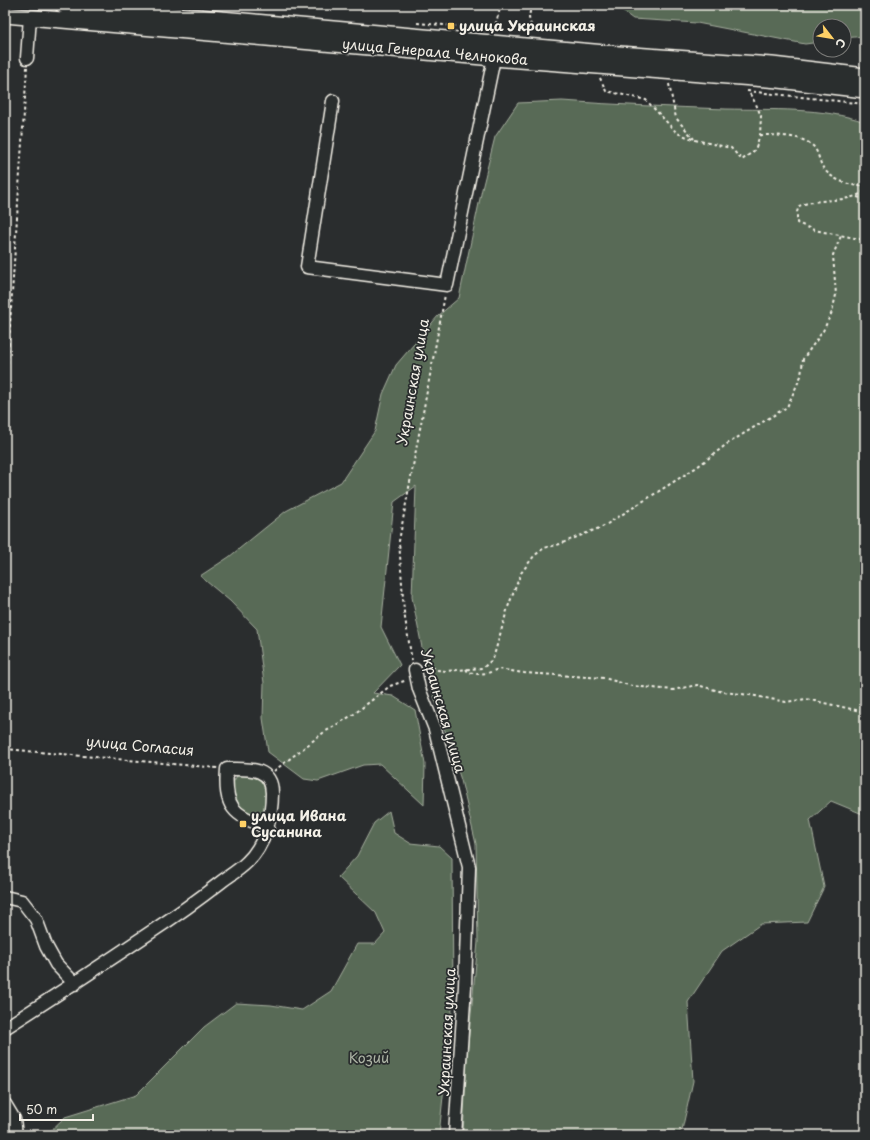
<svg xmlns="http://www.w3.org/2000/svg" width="870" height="1140" viewBox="0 0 870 1140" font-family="'Playpen Sans',sans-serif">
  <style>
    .green { fill: #586b56; stroke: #a6ae9f }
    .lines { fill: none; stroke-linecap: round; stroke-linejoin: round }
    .minor-casing { stroke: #f4f1e8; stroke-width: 15 }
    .major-casing { stroke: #f4f1e8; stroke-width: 18 }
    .path { stroke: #f4f1e8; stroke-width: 2; stroke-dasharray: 3 3; stroke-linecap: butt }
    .minor { stroke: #2a2d2e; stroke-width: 12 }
    .major { stroke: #2a2d2e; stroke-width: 15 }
    .poi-dot { fill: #ffd166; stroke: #2a2d2e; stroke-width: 1.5 }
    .labels { text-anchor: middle; stroke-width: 3.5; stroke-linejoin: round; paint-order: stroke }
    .poi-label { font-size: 14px; font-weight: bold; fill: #f4f1e8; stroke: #2a2d2e; text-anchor: start }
    .street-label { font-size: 14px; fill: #f4f1e8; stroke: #2a2d2e }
    .park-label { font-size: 14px; fill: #aeb5a6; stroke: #2a2d2e }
  </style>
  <rect width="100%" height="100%" fill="#2a2d2e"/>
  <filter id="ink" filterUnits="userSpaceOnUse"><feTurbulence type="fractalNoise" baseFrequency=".025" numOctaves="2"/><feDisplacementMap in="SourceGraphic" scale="8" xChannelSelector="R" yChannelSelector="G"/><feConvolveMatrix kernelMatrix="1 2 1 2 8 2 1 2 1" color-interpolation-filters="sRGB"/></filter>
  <g filter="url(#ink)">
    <path class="green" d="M 614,5 L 865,5 L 865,36 L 844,38 L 844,26 L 820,26 L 820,42 L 805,44 L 697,23 L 633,19 Z
      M 562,101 C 617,105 671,107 726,109 C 772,110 822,107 865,122 L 865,815 L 831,801 L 810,820 L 824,887 L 807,922 L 761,924 L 722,951 L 688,1002 L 693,1081 L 682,1130 L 675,1135 L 463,1135 L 467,1055 L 478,942 L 476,844 L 461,780 L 428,678 L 412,597 L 416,486 L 394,502 L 381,627 L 400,665 L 373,693 L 393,696 L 415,710 L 425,764 L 424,805 L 380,764 L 363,765 L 318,781 L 304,779 L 268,752 L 263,718 L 264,683 L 257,629 L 230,601 L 200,576 L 229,557 L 286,511 L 341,482 L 375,431 L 383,394 L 396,365 L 438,316 L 459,298 L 482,189 L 495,137 L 518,103 Z
      M 238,774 C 241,774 247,773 250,774 C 269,778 269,806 262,820 L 255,820 C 241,808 236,803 231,786 Z
      M 389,811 L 394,833 L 410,843 L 439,846 L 452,858 L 453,999 L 439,1135 L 46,1135 L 65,1117 L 136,1095 L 204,1027 L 236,1003 L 271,1005 L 302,1010 L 331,991 L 357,944 L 375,944 L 385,933 L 376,913 L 338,877 L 357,856 L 374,823 Z"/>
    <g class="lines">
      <g class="minor-casing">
        <path id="minor" d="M 27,58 L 30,17
          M 333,101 L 307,267 L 447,285 L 494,58
          M 415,670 L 419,689 L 435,729 L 469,867 L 465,986 L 455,1135
          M 5,897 L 22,901 L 36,919 L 46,946 L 56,964 L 75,984
          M 5,1028 C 55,996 105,963 154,930 C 177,915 199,899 221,882 C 229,876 239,870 247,862 C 265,845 272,817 272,793 C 272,766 247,769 227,769 C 224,807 233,816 268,827
          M 5,1104 L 14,1119 L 16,1135"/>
      </g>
      <g class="major-casing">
        <path id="major" d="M 63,5 L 605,53 L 772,65 L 865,76
          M 5,15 L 494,58 L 779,80 L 865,90"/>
      </g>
      <path class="path" d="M 531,5 L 529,18 L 533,33
        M 417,23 L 469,27
        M 494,30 L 501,5
        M 600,78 L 606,91 L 646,100 L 677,133 L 695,140 L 731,148 L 742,160 L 755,150 L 760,135 L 761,116 L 756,104 L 748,91
        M 669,84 L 676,118 L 694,139
        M 747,91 L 865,104
        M 760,135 C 774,135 802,135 813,146 C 818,151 819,160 822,166 C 829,179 851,187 865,186
        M 865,191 C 848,204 819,197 799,206 L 797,212 L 797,223 L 814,230 L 865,240
        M 857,197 L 865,199
        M 5,399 L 27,67
        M 412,661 L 404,612 L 399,541 L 445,295
        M 466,669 L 468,672 L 478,674 L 488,673 L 498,669 L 524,673 L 604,678 L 632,686 L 673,690 L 697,685 L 723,692 L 750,695 L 786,702 L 806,699 L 865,712
        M 426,670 L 434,668 L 436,670 L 447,671 L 483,668 L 493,659 L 508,607 L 521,573 L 534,556 L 544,548 L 560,544 L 604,526 L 697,467 L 727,444 L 787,407 L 801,376 L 803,359 L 823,331 L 832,312 L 836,295 L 833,255 L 841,236
        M 5,749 L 218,768
        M 274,771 L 323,733 L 354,714 L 390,686 L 407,680"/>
      <use href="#minor" class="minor"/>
      <use href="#major" class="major"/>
    </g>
  </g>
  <g class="poi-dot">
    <rect x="447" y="22" width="8" height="8" rx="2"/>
    <rect x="239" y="820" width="8" height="8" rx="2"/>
  </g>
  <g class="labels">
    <g class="poi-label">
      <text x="459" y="31">улица Украинская</text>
      <text x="251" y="821">улица Ивана<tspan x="251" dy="16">Сусанина</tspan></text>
    </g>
    <g class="street-label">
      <text transform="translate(435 52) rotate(5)" y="5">улица Генерала Челнокова</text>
      <text transform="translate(413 382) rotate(-80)" y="5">Украинская улица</text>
      <text transform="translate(443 711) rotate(74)" y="5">Украинская улица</text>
      <text transform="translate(140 746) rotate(5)" y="5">улица Согласия</text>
      <text transform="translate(447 1032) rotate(-87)" y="5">Украинская улица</text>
    </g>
    <g class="park-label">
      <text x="369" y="1063">Козий</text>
    </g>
  </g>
  <rect width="870" height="1140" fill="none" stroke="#2a2d2e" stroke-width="20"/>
  <rect x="10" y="10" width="850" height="1120" fill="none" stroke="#f4f1e8" stroke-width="1.5" filter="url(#ink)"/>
  <g transform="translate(832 38) rotate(121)"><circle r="19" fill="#2a2d2e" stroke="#7b7b78"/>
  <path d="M0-3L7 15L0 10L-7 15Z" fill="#ffd166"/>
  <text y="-6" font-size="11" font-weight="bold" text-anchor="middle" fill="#f4f1e8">С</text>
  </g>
  <path d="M20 1114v6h73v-6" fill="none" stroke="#f4f1e8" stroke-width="2"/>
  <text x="26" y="1114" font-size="12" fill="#f4f1e8" stroke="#2a2d2e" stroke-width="3" paint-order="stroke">50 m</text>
</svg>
